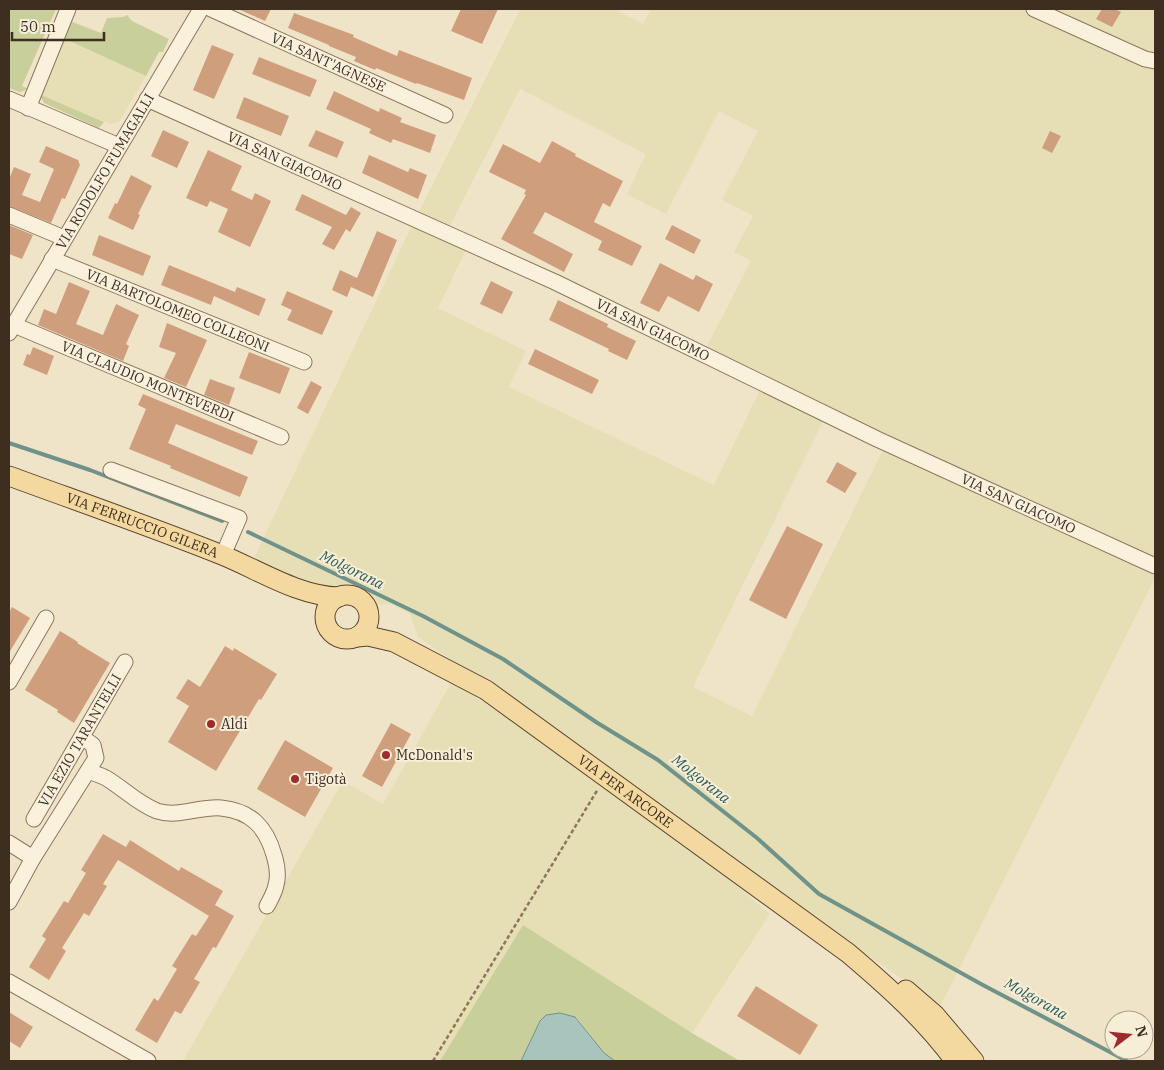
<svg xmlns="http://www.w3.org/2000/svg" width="1164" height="1070" viewBox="0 0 1164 1070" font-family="'IBM Plex Serif',serif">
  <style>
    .farmland { fill: #e6deb5; fill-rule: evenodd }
    .green { fill: #c9cf9b }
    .water { fill: #a9c4bc; stroke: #6f938a }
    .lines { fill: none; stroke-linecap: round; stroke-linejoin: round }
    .stream { stroke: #6f938a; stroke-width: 4 }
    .building { fill: #cf9f7d }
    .minor-casing { stroke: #8d765c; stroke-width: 17 }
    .major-casing { stroke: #5b4430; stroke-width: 21 }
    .path { stroke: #8d765c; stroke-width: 2.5; stroke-dasharray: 4 2.5; stroke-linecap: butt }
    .minor { stroke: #faf1dc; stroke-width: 15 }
    .major { stroke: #f3d9a0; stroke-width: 19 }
    .poi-dot { fill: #9e2a2b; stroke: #f7eed8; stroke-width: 2 }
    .labels { text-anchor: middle; stroke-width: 4; stroke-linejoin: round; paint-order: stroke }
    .street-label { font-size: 14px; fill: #3d2e20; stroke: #f7eed8 }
    .poi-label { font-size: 14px; fill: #3d2e20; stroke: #f7eed8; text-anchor: start }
    .water-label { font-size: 15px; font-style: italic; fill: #2f5d5a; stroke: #f7eed8 }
  </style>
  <rect width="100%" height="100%" fill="#f0e4c8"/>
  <path class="farmland" d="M 520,9 L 614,9 L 643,24 L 651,9 L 1155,9 L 1155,578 L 941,1005 L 808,915 L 543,723 L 418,637 L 410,614 L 391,604 L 352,605 L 253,560 L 415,219 ZM 520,89 L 646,154 L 627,194 L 666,214 L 719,111 L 758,131 L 722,200 L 753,216 L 734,252 L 751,261 L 703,354 L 763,384 L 714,485 L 509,387 L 526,351 L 438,308 L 469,244 L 446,233 ZM 826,415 L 886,444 L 752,716 L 693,687 Z
    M 62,38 L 146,76 L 119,122 L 110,124 L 39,94 Z
    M 452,681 L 580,767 L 737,886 L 770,914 L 692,1033 L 523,925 L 440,1061 L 183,1061 L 343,781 L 383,804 Z"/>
  <path class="green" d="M 9,9 L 56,9 L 22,86 L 28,89 L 20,92 L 9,88 Z
    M 127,15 L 132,21 L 169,39 L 163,52 L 159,52 L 146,76 L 63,38 L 70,21 L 101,33 L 107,18 L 123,17 Z
    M 39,94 L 104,122 L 99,128 L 44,103 Z
    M 523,925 L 692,1033 L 740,1061 L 615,1061 L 604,1053 L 576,1017 L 540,1021 L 521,1061 L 440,1061 Z"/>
  <path class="water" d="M 560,1013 L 575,1017 L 604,1053 L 615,1061 L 521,1061 L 540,1021 L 546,1015 Z"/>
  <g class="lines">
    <path class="stream" d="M 9,443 L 90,470 L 222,521
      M 248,532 L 423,616 L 503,659 L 596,722 L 658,760 L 757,838 L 819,894 L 981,984 L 1127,1061"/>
  </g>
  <path class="building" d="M 238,9 L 271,9 L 265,21 Z
    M 461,9 L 498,9 L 482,44 L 451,31 Z
    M 1102,9 L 1115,9 L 1121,12 L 1112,27 L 1096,19 Z
    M 294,13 L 354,35 L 353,37 L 397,56 L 399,50 L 472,78 L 464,100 L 417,83 L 416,84 L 376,68 L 375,70 L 354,61 L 356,57 L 329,46 L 329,45 L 288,28 Z
    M 212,45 L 234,54 L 214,99 L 193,90 Z
    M 259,57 L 317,80 L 310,97 L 252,74 Z
    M 334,91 L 379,112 L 380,108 L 402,118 L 400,122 L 436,135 L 430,153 L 393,139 L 391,143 L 369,133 L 371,129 L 326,109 Z
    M 244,97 L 289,116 L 281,136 L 236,118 Z
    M 163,130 L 189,142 L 177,168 L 151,156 Z
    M 316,130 L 344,142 L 337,158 L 308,146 Z
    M 1050,131 L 1061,136 L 1052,153 L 1042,148 Z
    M 552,141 L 576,154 L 575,156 L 623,181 L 610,207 L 603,203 L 594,222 L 642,246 L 632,266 L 598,250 L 602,241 L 545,212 L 533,233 L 573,254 L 564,272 L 501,239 L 526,195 L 524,194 L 526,190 L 489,172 L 503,144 L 540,163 Z
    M 46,146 L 78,160 L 80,165 L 65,199 L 62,198 L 51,223 L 9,206 L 9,179 L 14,167 L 31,174 L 22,195 L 40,202 L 54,169 L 39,162 Z
    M 208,150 L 242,166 L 231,190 L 252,200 L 255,193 L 271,201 L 250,247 L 218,232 L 228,209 L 210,201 L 207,207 L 186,198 Z
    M 369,155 L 408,172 L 410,168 L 427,175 L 418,199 L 362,173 Z
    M 131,175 L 152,186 L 138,214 L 140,215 L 133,230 L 108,218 L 115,203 L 117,204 Z
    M 302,194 L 346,215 L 351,207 L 361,213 L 350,232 L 346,229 L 334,250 L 322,244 L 332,227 L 295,210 Z
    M 9,225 L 33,235 L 22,259 L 9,254 Z
    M 672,225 L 701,240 L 694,254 L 665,239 Z
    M 377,231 L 397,240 L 373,297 L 351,287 L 347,297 L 332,290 L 340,270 L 357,278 Z
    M 99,235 L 151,256 L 143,276 L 92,255 Z
    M 660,263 L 693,280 L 696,275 L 713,284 L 699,312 L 668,296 L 659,312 L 640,303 Z
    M 169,265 L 235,292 L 237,287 L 266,299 L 259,316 L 214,296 L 211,305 L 161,285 Z
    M 491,281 L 513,292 L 502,314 L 480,304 Z
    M 69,282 L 90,291 L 76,324 L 103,335 L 116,304 L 139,315 L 126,344 L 129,346 L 123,361 L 38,325 L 44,309 L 56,314 Z
    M 287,291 L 333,311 L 322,335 L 287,320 L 292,310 L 281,305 Z
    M 558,300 L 608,324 L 607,327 L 636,341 L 627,360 L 608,351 L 609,349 L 549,320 Z
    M 167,323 L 207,340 L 186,387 L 164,378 L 176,353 L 159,347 Z
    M 33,347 L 54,356 L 47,375 L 23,365 L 27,354 L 30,355 Z
    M 535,349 L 599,380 L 592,394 L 528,364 Z
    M 249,352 L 290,368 L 280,394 L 239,378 Z
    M 210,379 L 235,388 L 229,405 L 204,395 Z
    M 311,381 L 322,387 L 308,414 L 297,408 Z
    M 143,394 L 258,441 L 252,455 L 176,424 L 168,443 L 248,477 L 240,497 L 170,468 L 171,466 L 129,449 L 146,409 L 138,405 Z
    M 837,462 L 857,473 L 845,493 L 826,482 Z
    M 787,526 L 823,544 L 786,619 L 749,600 Z
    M 12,607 L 30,618 L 9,653 L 9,613 Z
    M 60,631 L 78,642 L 77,643 L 110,663 L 74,723 L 57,712 L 58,710 L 25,690 Z
    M 225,646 L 233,651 L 234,648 L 277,674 L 261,700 L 259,699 L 216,771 L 168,742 L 189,706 L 176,698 L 188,679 L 200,687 Z
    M 391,723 L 411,734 L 382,787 L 362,776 Z
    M 285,740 L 333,768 L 305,817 L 257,789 Z
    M 103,834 L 126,847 L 130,840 L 179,871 L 181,867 L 223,891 L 215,905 L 234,916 L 216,948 L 213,947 L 194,979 L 200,982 L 181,1014 L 175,1011 L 157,1043 L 135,1030 L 154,998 L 158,1001 L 177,969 L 172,966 L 192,934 L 196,936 L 209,916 L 118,860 L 103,884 L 107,886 L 89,916 L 84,913 L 62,948 L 66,951 L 49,980 L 29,967 L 46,939 L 42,936 L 64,901 L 68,903 L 86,873 L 81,870 Z
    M 756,986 L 818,1025 L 800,1055 L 737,1016 Z
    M 9,1012 L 33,1027 L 20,1048 L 9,1041 Z"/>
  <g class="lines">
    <g class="minor-casing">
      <g id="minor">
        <path id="s1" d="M 211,9 L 445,115"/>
        <path d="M 1034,9 L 1145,59 L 1155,61"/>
        <path d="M 9,99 L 119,146"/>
        <path id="s2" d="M 147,99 L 555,282 L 877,439 L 1155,566"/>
        <path d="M 28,108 L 68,9"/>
        <path d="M 9,215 L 64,238"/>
        <path id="s3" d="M 52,259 L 304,362"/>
        <path id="s4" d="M 14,325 L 281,437"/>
        <path id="s5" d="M 9,333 L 201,9"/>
        <path d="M 111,470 L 239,518 L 223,555"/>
        <path d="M 9,682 L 46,618"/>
        <path d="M 88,771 C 93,773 100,775 106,778 C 123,788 138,804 157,811 C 178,818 200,806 221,808 C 251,811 266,827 274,855 C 277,865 279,875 276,885 C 275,892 270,900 267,906"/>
        <path id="s6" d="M 34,819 L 125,662"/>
        <path d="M 9,843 L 33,858"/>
        <path d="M 9,902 L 33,858 L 96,758 L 93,745 L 82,737"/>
        <path d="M 9,982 L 148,1061"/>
      </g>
    </g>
    <g class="major-casing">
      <g id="major">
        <path id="s7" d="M 9,476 C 80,502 152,527 222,555 C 259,570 298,596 339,597"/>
        <circle cx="347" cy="617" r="22"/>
        <path id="s8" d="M 357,637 L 368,636 L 394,642 L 486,690 L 848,953 C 887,986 925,1020 955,1061"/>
        <path d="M 906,990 L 935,1015 L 974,1061"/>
      </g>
    </g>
    <path class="path" d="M 433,1061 L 598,789"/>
    <use href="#minor" class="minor"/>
    <use href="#major" class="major"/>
  </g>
  <g class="poi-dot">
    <circle cx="211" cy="724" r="5"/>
    <circle cx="386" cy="755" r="5"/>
    <circle cx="295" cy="779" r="5"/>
  </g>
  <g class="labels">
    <g class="street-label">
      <text dy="5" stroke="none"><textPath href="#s1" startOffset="129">VIA SANT'AGNESE</textPath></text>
      <text dy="5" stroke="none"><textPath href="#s2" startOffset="151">VIA SAN GIACOMO</textPath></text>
      <text dy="5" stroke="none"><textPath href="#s5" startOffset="188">VIA RODOLFO FUMAGALLI</textPath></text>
      <text dy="5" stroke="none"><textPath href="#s3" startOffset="136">VIA BARTOLOMEO COLLEONI</textPath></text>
      <text dy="5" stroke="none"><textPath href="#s2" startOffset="556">VIA SAN GIACOMO</textPath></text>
      <text dy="5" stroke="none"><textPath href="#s4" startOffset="145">VIA CLAUDIO MONTEVERDI</textPath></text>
      <text dy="5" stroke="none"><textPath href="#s2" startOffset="961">VIA SAN GIACOMO</textPath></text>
      <text dy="5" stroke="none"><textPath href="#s7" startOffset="142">VIA FERRUCCIO GILERA</textPath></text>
      <text dy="5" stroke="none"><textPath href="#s6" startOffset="91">VIA EZIO TARANTELLI</textPath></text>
      <text dy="5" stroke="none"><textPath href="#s8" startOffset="314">VIA PER ARCORE</textPath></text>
    </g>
    <g class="poi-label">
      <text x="221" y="729">Aldi</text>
      <text x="396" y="760">McDonald's</text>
      <text x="305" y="784">Tigotà</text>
    </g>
    <g class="water-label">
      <text transform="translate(352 570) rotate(26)" y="5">Molgorana</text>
      <text transform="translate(701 779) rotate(38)" y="5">Molgorana</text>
      <text transform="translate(1036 999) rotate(29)" y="5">Molgorana</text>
    </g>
  </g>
  <rect width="1164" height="1070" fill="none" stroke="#3d2e20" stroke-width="20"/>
  <g transform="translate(1129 1035) rotate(74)"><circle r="24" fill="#f7eed8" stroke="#ada18e"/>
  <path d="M0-4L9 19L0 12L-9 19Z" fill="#9e2a2b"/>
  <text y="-8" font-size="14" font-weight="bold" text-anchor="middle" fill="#3d2e20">N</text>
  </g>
  <path d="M12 32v8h92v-8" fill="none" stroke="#3d2e20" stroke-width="2.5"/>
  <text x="20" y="32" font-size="15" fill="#3d2e20" stroke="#f7eed8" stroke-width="4" paint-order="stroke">50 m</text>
</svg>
